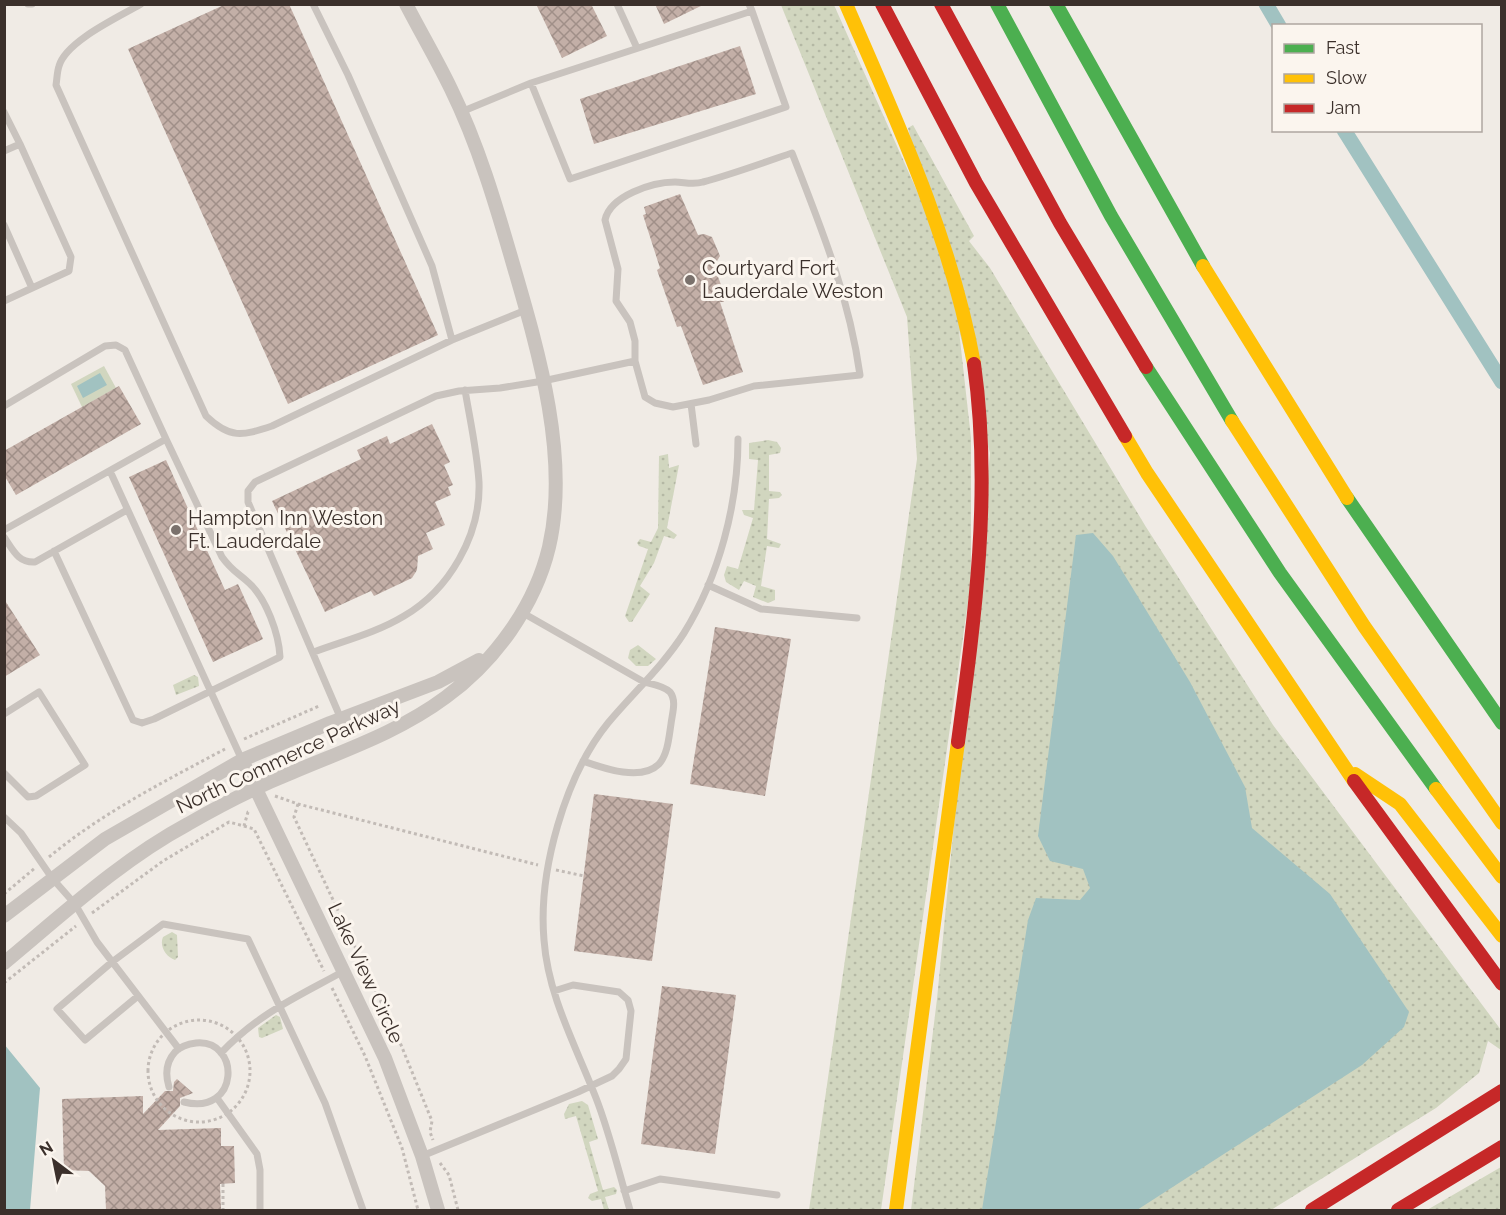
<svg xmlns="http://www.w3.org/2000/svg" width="1506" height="1215" viewBox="0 0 1506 1215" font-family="Raleway,sans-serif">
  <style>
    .grass { fill: url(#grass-dots) }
    .park { fill: #d1d6bf }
    .water { fill: #a1c2c1 }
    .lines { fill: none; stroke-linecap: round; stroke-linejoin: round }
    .canal { stroke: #a1c2c1; stroke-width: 15 }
    .building { fill: url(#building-cross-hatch) }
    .path { stroke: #c2bbb6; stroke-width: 3; stroke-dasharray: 3 3; stroke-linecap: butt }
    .lane { stroke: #c9c3be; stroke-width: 7 }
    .street { stroke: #c9c3be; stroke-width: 14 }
    .fast { stroke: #4caf50; stroke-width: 14 }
    .slow { stroke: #ffc107; stroke-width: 14 }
    .jam { stroke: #c62828; stroke-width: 14 }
    .poi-dot { fill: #7a716c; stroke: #fbf5ee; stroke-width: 2 }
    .labels { text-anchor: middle; stroke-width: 6; stroke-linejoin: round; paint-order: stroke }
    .poi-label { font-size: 20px; fill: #3b302b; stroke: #fbf5ee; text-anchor: start }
    .street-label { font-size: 20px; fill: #3b302b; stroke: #fbf5ee }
  </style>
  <defs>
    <pattern id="grass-dots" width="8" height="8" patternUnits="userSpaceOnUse" patternTransform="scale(1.5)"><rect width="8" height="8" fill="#d1d6bf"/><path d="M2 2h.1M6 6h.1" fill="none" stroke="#b4b8a4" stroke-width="1.8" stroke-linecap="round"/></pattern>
    <pattern id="building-cross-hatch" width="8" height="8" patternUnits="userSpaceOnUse" patternTransform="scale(1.5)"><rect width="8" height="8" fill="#c3afa7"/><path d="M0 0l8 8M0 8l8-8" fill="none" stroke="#a08f88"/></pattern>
  </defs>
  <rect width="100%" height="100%" fill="#f0ebe5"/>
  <path class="grass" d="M 781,5 L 834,5 L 934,229 L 956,304 L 971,438 L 971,581 L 881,1210 L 809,1210 L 917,459 L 907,317 Z
    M 913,125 L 974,236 L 969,241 L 990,268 L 1146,527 L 1273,725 L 1501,1030 L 1501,1050 L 1488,1041 L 1479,1073 L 1436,1108 L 1271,1210 L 911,1210 L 937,999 L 990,453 L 908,128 Z
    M 768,440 L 777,442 L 781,448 L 780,453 L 769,455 L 769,491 L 780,492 L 782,495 L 779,498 L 769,499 L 767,539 L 781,544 L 779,548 L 767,546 L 761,586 L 775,590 L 775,600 L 768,603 L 753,597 L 756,586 L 744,581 L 739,590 L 726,582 L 724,575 L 727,566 L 738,569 L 753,518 L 744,515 L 742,510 L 754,510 L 758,460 L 749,459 L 749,443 Z
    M 668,454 L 669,468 L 679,465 L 667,528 L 677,535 L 674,539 L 664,536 L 654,563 L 640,586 L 650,594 L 632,622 L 629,622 L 625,616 L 648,549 L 639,546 L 637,543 L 640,539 L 651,542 L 658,528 L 659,456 Z
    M 638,645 L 656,659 L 648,666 L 636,666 L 628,658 L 630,650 Z
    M 194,675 L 198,677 L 199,686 L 176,695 L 173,685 Z
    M 172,932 L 177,935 L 178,957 L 175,960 C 166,957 159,946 163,937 Z
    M 276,1015 L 280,1017 L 283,1029 L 262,1038 L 259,1037 L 258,1028 Z
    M 582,1101 L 588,1105 L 598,1139 L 589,1142 L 603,1190 L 614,1187 L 617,1190 L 616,1194 L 605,1197 L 609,1210 L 604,1210 L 601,1199 L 592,1201 L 588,1198 L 590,1194 L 598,1191 L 576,1116 L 565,1119 L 564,1114 L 569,1104 Z
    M 1501,1167 L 1501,1210 L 1427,1210 Z"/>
  <path class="park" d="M 104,366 L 116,388 L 82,407 L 71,384 Z"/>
  <path class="water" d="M 100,373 L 107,385 L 83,398 L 77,386 Z
    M 1093,533 L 1113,556 L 1190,682 L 1245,787 L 1252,828 L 1330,894 L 1409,1012 L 1404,1027 L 1362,1065 L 1137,1210 L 982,1210 L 1028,920 L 1036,898 L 1080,900 L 1090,888 L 1083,869 L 1050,861 L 1038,836 L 1076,535 Z
    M 4,1044 L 40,1088 L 30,1210 L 5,1210 Z"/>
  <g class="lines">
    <path class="canal" d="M 1266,4 L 1279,26
      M 1344,130 L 1502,382"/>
  </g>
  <path class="building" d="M 226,4 L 289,4 L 438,335 L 288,404 L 128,49 Z
    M 536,4 L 591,4 L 607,36 L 562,58 Z
    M 655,4 L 705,4 L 664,24 Z
    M 740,46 L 756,94 L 594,144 L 580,99 Z
    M 680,194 L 698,235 L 704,234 L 712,237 L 720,256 L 714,266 L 723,290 L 720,292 L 724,302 L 720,302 L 743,372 L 703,385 L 681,326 L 677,327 L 671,310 L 657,270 L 660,268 L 643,215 L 646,214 L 644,207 Z
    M 119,386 L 141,424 L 16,495 L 4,475 L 4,451 Z
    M 432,424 L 450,462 L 444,465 L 453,485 L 448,487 L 451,495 L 435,502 L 445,525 L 426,533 L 433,549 L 418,556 L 417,570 L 412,578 L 374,596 L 371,591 L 325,612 L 272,501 L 361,459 L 357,450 L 387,436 L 390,444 Z
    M 166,460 L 225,590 L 238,584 L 263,639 L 213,662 L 129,477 Z
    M 4,599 L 40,655 L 4,677 Z
    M 715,627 L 791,639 L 765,796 L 690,784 Z
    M 594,794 L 673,804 L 652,961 L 574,951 Z
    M 662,986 L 736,995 L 715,1154 L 641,1144 Z
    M 177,1079 L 193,1093 L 180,1098 L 180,1106 L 158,1130 L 221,1128 L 221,1146 L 234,1146 L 235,1183 L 220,1184 L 221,1209 L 106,1210 L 105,1186 L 89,1171 L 64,1170 L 62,1099 L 143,1096 L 143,1114 L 165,1091 L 173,1091 L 174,1082 Z"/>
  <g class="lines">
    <path class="path" d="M 244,739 L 319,706
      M 275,796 L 298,804 L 538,865
      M 298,804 L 294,817 L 399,1040 L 432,1121 L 430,1132 L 433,1140
      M 244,826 L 254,829 L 324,971
      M 49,857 C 102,813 165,781 225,749
      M 556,870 L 584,876
      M 4,894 L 35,868
      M 92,913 L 163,861 L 229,822 L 244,826 L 248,812 L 251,811
      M 4,983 L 76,926
      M 332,988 L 365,1056 L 402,1148 L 418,1210
      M148 1071a51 51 0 1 1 102 0a51 51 0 1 1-102 0Z
      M 440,1163 L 449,1175 L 458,1210
      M 223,1184 L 223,1210"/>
    <path class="lane" d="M 28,4 L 32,4
      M 141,4 C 119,17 66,41 59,66 C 57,72 57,79 56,85 L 206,416 C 230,439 242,436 272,426 L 452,340 L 526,310
      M 313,4 L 348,75 L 432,266 L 452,340
      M 617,4 L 637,48
      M 531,83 L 570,179 L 786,107 L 752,11
      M 4,112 L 20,144
      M 461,112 L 531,83 L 752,11 L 749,4
      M 4,151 L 20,144 L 71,257 L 69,271 L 4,301
      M 4,225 L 32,288
      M 691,404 L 696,444
      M 4,406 L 105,346 L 116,345 L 125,350 L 166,439 L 4,530
      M 110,471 L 242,760
      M 4,537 C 13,550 18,563 35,562 L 127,510
      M 54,551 L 133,720 L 142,723 L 154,719 L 280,657 C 279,634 266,598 249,583 C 237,572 232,571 222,557 L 166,439
      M 708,585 L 761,609 L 857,618
      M 523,613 L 644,682 C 652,684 664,686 670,692 C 677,701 672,714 671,724 C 669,736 668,754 659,764 C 641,782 603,768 583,761
      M 314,652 C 343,641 376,633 404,616 C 449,590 481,535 479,482 C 477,451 470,420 465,390
      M 4,714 L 39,692 L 85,765 L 36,796 L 28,797 L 4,773
      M 341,719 L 248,502 L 248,491 L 255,482 L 436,396 L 459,391 L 500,388 L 543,381 L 635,361 L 645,397 L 655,403 L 673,407 L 709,400 L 754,386 L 860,375 C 849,296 821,227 792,153 C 762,163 733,174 703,182 C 693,185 684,182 675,182 C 652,182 610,196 605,220 L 618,269 L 616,301 L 630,322 L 635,341 L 635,361
      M 4,817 L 21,833 L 52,878 L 75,904 L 97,942 L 179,1049
      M 138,996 L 85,1040 L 57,1009 L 112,962 L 163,924 L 248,939 L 325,1103 L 363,1210
      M 221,1053 C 259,1013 297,997 344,971
      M 169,1087 C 165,1074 166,1062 175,1052 C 181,1046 188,1044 196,1043 C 241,1039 240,1116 184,1102
      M 217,1098 L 257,1154 L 260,1170 L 260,1210
      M 422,1156 L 578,1092 L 612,1076 L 619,1069 L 626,1059 L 631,1011 L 628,1000 L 619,992 L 573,985 L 554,991
      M 624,1191 L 660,1179 L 777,1195
      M 630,1210 C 619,1173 610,1134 596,1098 C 576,1046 548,996 544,940 C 538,871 565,776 608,723 C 633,693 663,666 684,633 C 719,576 738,505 738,439"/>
    <path class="street" d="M 242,760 L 385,1058 L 422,1156 L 438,1210
      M 4,916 L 105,839 L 242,760 L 330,723 L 438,682 L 479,660
      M 4,963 C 63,914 121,860 188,824 C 221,805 256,787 291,773 C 345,750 399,732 446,697 C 495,661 535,606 549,547 C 570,457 538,350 513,264 C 496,205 478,144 451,89 C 437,60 421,33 406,4"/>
    <path class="fast" d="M 997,4 L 1111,216 L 1232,421
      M 1056,4 L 1203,266
      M 1146,367 L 1280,573 L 1436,789
      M 1347,498 L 1502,723"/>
    <path class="slow" d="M 846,4 C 897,122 951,237 974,364
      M 1203,266 L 1347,498
      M 1232,421 L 1364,626 L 1502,823
      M 1125,436 L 1147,473 L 1354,781
      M 1355,774 L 1400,804 L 1502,936
      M 1436,789 L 1502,877
      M 896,1210 L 958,742"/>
    <path class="jam" d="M 882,4 L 976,183 L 1125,436
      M 941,4 L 1060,223 L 1146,367
      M 958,742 C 975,616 992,491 974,364
      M 1354,781 L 1502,984
      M 1312,1210 L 1502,1091
      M 1398,1210 L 1502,1147"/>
  </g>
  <g class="poi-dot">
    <circle cx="690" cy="280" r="6"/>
    <circle cx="176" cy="530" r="6"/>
  </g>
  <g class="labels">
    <g class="poi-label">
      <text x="702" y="275">Courtyard Fort<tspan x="702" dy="23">Lauderdale Weston</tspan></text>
      <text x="188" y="525">Hampton Inn Weston<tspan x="188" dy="23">Ft. Lauderdale</tspan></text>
    </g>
    <g class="street-label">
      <text transform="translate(288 756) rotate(-25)" y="7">North Commerce Parkway</text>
      <text transform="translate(366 973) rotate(65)" y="7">Lake View Circle</text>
    </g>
  </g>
  <rect width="1506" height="1215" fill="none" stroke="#3b302b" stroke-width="12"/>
  <rect x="1272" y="24" width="210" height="108" fill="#fbf5ee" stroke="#aea6a0" stroke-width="1.5"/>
  <rect x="1284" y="44" width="30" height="9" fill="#4caf50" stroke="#aea6a0" stroke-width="1.5"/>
  <text x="1326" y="54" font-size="18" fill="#3b302b">Fast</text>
  <rect x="1284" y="74" width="30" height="9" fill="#ffc107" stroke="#aea6a0" stroke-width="1.5"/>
  <text x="1326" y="84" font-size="18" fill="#3b302b">Slow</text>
  <rect x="1284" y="104" width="30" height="9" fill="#c62828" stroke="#aea6a0" stroke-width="1.5"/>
  <text x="1326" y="114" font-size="18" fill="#3b302b">Jam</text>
  <g transform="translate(54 1161) rotate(328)" stroke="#fbf5ee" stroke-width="4.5" paint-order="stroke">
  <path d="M0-4.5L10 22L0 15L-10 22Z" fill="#3b302b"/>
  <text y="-9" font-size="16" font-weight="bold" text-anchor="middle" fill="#3b302b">N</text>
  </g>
</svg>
